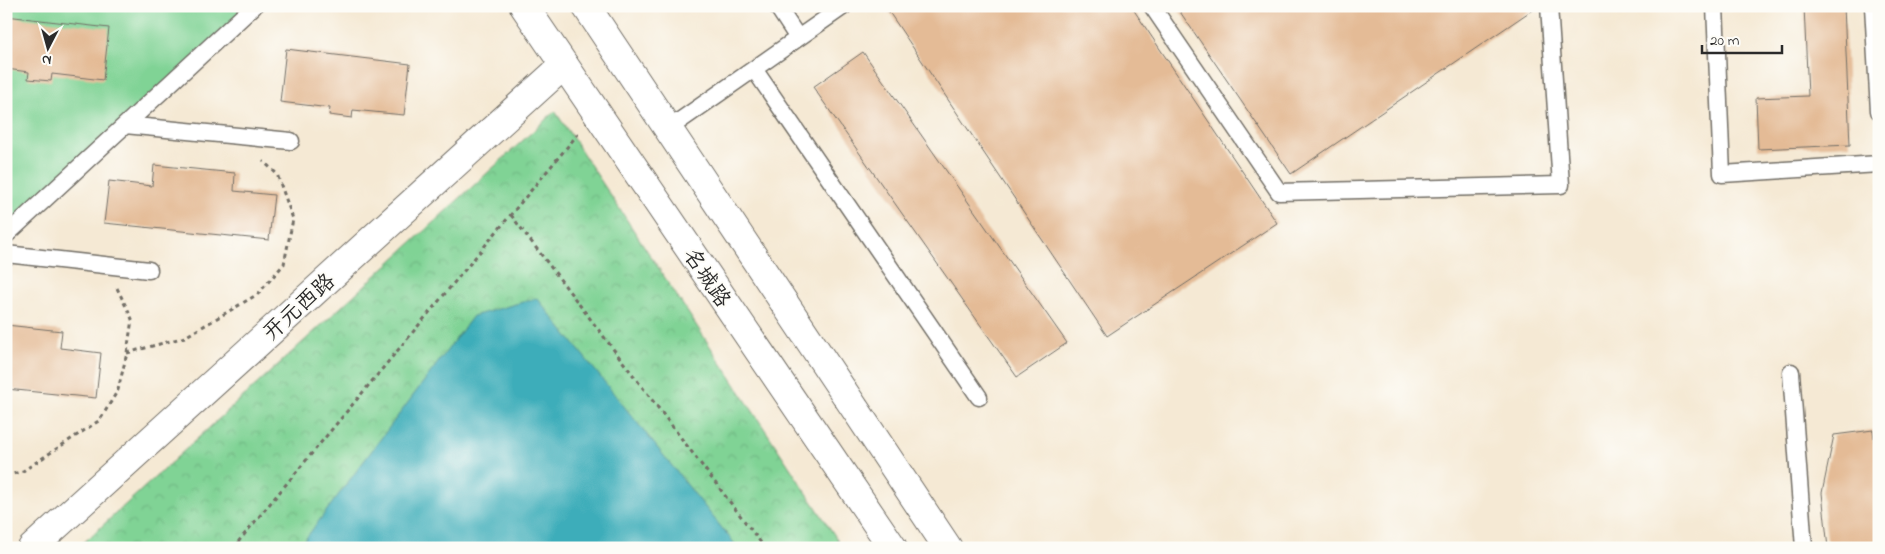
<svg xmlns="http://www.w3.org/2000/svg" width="1885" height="554" viewBox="0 0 1885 554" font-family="'Indie Flower','LXGW WenKai TC',sans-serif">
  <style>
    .green { fill: #80d395; stroke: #567f60 }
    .park { fill: url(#park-crowns); stroke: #567f60 }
    .water { fill: #3dadba; stroke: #346c72 }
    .building { fill: #e4bb96 }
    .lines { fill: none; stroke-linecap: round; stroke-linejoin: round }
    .lane-casing { stroke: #726e66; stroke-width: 19 }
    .street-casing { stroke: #726e66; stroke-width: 30 }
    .secondary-casing { stroke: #726e66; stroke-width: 30 }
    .path { stroke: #726e66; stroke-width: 3; stroke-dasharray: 4 4; stroke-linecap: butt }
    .lane { stroke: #fff; stroke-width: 16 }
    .street { stroke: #fff; stroke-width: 28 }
    .secondary { stroke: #fff; stroke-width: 28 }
    .labels { text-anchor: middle; stroke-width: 4; stroke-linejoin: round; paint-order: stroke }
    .street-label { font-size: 22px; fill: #2b2b2b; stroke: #fdfcf7 }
  </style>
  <defs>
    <pattern id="park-crowns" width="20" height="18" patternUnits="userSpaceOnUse" patternTransform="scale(1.25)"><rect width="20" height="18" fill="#80d395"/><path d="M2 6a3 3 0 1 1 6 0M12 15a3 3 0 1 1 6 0" fill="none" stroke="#6fb581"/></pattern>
  </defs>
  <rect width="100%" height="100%" fill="#fdfcf7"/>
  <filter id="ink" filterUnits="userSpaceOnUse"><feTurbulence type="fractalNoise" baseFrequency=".02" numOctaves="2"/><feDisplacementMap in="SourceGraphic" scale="10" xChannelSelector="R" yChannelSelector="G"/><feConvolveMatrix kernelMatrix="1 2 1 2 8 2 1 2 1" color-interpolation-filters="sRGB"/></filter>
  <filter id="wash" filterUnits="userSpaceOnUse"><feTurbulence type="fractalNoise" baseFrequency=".0096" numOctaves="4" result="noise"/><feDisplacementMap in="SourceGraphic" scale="20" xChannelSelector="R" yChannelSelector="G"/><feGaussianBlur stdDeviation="1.12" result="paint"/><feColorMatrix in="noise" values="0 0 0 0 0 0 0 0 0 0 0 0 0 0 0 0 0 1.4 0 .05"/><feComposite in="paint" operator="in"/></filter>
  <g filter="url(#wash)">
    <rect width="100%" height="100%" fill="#f5e9d4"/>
    <path class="green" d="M 6,6 L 254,6 L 6,235 Z"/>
    <path class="park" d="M 555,111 L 843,548 L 78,548 Z"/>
    <path class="water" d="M 537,298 L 738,548 L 300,548 L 303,542 L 473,316 Z"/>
    <g id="blocks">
      <path class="building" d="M 885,6 L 1131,6 L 1277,223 L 1107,336 Z
        M 1176,6 L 1538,6 L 1291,174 Z
        M 1804,6 L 1844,6 L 1850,145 L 1758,149 L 1756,98 L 1808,96 Z
        M 6,16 L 109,28 L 103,80 L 52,74 L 51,81 L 28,79 L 29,72 L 6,69 Z
        M 286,49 L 410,64 L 404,115 L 353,110 L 352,118 L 329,115 L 330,108 L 280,102 Z
        M 863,52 L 1067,343 L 1017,377 L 813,87 Z
        M 154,165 L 235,173 L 234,191 L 274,195 L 269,240 L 104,223 L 109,181 L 152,186 Z
        M 6,325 L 62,331 L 60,348 L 101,353 L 96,398 L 6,389 Z
        M 1873,430 L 1879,485 L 1879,548 L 1828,548 L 1822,493 L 1834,435 Z"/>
    </g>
  </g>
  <g filter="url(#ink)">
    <use href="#blocks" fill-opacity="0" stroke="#726e66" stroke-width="1"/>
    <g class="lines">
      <g class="lane-casing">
        <path id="lane" d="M 777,6 L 798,38
          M 1152,6 L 1279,192 L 1561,185 L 1549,6
          M 1715,6 L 1722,174 L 1879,164
          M 1873,6 L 1879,111
          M 754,69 L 979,397
          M 125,125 L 291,141
          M 668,129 L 844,6
          M 6,235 L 254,6
          M 6,254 L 149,270
          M 1791,372 L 1804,548"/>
      </g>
      <g class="street-casing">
        <path id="street" d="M 32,548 L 564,65"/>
      </g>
      <g class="secondary-casing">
        <path id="secondary" d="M 524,6 L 893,548
          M 586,6 L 948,548"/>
      </g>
      <path class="path" d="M 511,215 L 765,548
        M 127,353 L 185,337 L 258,294 L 284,264 L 293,219 L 277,174 L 263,161
        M 6,476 L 23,471 L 100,420 L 118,390 L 127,353 L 132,319 L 117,288
        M 233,548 L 578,134"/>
      <use href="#lane" class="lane"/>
      <use href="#street" class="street"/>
      <use href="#secondary" class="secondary"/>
    </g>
  </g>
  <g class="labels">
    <g class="street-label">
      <text transform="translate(708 277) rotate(56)" y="8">名城路</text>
      <text transform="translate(298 306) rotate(-42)" y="8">开元西路</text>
    </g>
  </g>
  <rect width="1885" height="554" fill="none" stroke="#fdfcf7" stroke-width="25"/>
  <g transform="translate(48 48) rotate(186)" stroke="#fdfcf7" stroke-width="4" paint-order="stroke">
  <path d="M0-4L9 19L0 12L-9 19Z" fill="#2b2b2b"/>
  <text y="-8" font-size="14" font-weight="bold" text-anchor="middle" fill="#2b2b2b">N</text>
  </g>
  <path d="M1702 45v8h80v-8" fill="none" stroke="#2b2b2b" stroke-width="2.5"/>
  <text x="1710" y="45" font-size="15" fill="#2b2b2b" stroke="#fdfcf7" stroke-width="4" paint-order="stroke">20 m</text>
</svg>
